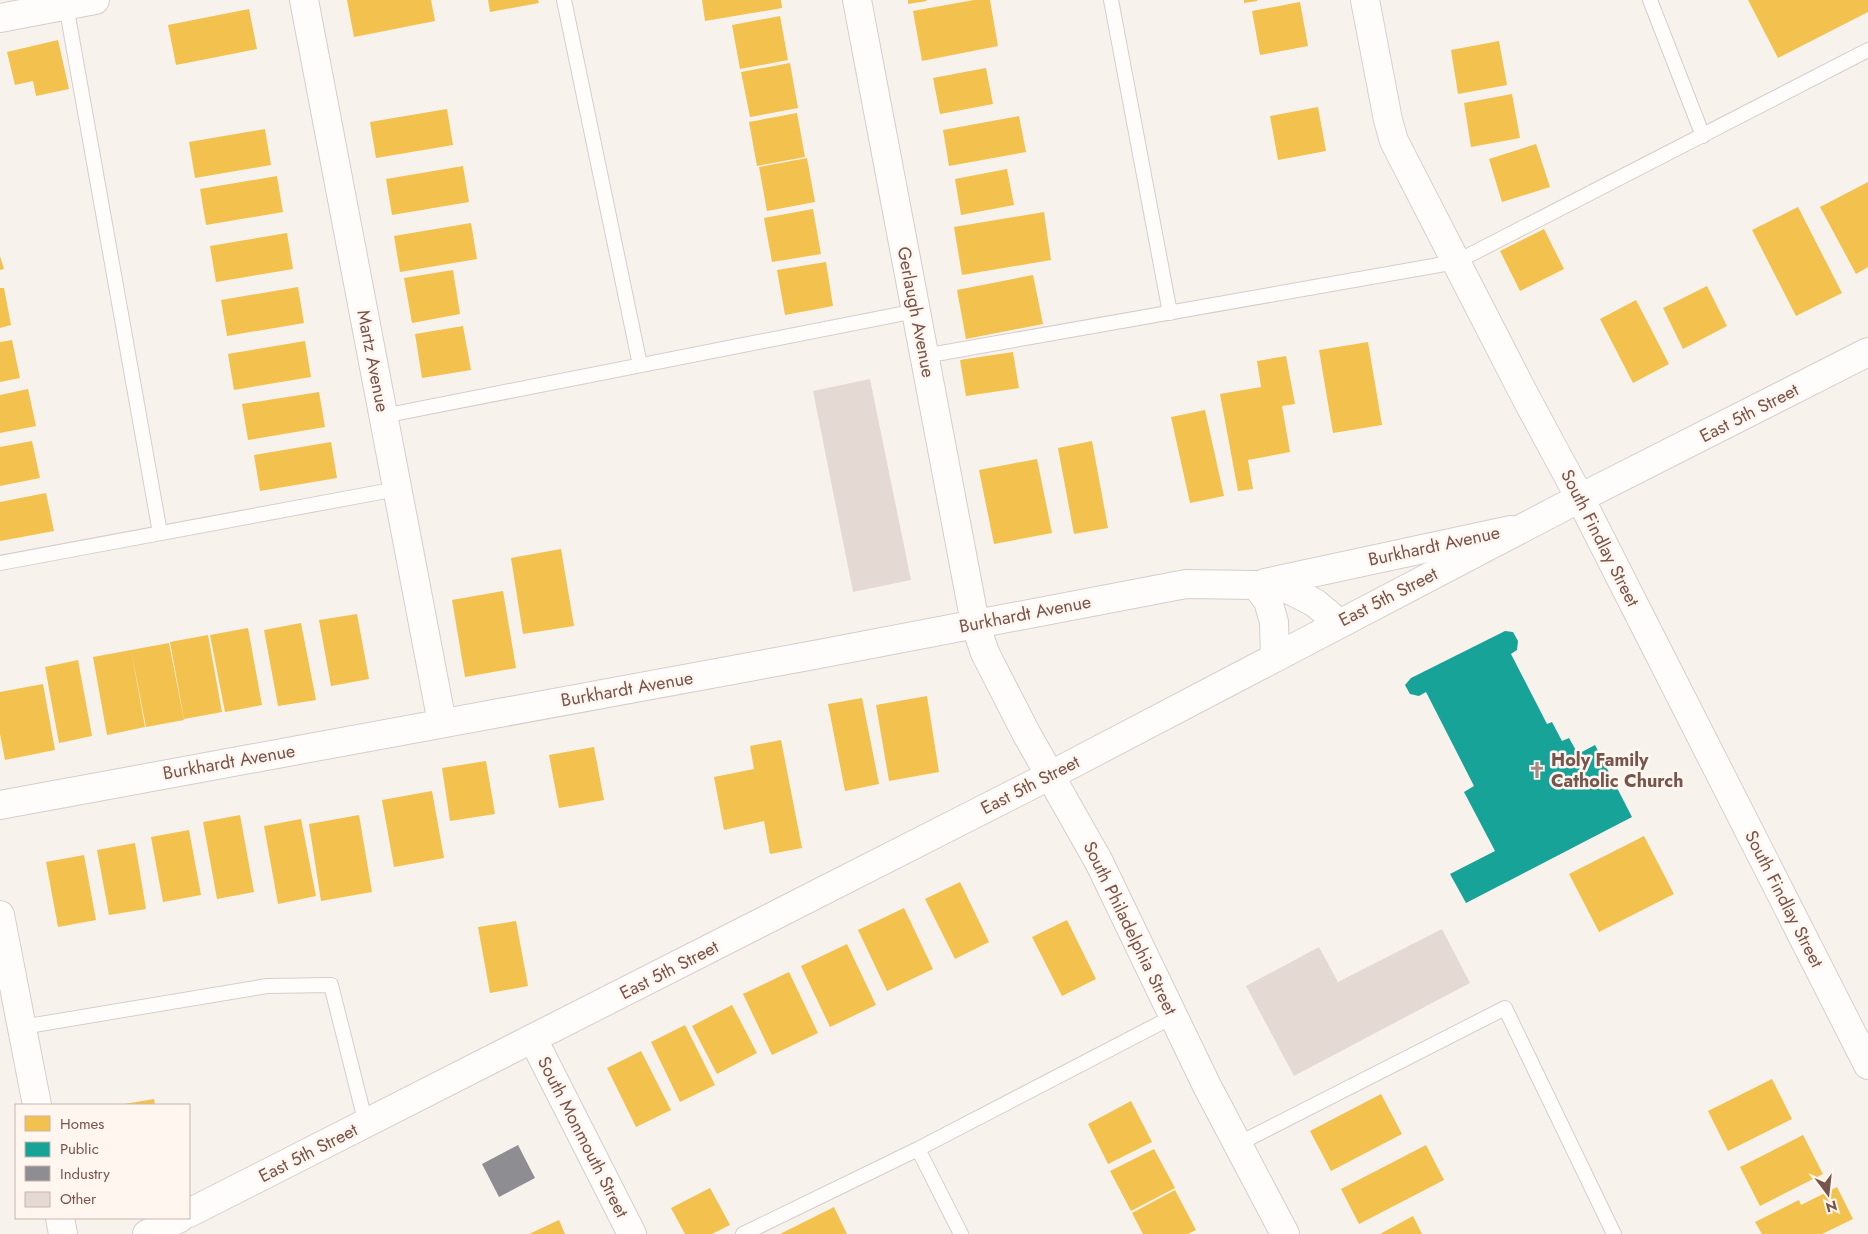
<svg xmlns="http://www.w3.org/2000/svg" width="1868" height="1234" viewBox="0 0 1868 1234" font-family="Jost,sans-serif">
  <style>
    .homes { fill: #f2c14e }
    .public { fill: #17a398 }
    .industry { fill: #8d8d92 }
    .building { fill: #e5d9d4 }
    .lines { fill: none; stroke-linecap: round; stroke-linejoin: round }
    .lane-casing { stroke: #d6cdca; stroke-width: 16 }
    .street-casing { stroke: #d6cdca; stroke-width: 30 }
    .secondary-casing { stroke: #d9cecb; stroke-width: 30 }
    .lane { stroke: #fefdfc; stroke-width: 14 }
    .street { stroke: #fefdfc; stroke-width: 28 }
    .secondary { stroke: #fefdfc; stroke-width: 28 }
    .labels { text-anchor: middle; stroke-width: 5; stroke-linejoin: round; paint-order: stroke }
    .street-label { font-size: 18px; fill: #77544c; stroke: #fff6ef }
    .poi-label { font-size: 18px; font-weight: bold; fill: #77544c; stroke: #fff6ef; text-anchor: start }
  </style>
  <rect width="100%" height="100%" fill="#f8f2ed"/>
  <path class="homes" d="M 347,0 L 431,0 L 435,21 L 354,37 Z
    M 488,0 L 538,0 L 539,3 L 490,12 Z
    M 702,0 L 781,0 L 782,8 L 705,21 Z
    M 908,0 L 926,0 L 927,1 L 908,4 Z
    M 974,0 L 990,0 L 998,46 L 922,61 L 913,11 Z
    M 1244,0 L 1257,0 L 1257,1 L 1244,3 Z
    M 1748,0 L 1868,0 L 1868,12 L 1778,58 Z
    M 1300,2 L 1308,46 L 1260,55 L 1252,11 Z
    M 249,9 L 257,49 L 176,65 L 168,25 Z
    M 780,16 L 788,60 L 740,69 L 732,25 Z
    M 58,40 L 69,89 L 36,96 L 33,81 L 15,85 L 7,52 Z
    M 1499,41 L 1507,85 L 1458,94 L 1451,50 Z
    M 790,63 L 798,108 L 750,117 L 741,72 Z
    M 986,68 L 993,104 L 940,114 L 933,78 Z
    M 1512,94 L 1520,138 L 1471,147 L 1464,103 Z
    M 1318,107 L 1326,151 L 1278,160 L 1270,116 Z
    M 447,109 L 453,145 L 376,158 L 370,122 Z
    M 797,113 L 805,157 L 757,166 L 749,122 Z
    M 1019,116 L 1026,152 L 949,166 L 943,130 Z
    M 265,129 L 271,165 L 195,178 L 189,142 Z
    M 1536,144 L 1550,187 L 1502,202 L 1489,159 Z
    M 807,158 L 815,202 L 767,211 L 759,167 Z
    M 463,166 L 469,202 L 392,215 L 386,179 Z
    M 1007,169 L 1014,205 L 961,215 L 955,179 Z
    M 277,176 L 283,212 L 206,225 L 200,189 Z
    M 1868,182 L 1868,267 L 1856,274 L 1820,207 Z
    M 1798,207 L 1842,293 L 1796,316 L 1752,230 Z
    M 813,209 L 821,254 L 772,262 L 764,218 Z
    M 1044,212 L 1051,260 L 962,275 L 954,227 Z
    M 471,223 L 477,259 L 400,272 L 394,236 Z
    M 1544,229 L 1564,269 L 1520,291 L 1500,251 Z
    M 287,233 L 293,269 L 216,282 L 210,246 Z
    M 0,256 L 4,269 L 0,270 Z
    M 826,262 L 833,306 L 785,315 L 777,270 Z
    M 453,270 L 460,314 L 412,323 L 404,278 Z
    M 1033,275 L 1043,324 L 966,339 L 957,290 Z
    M 1707,286 L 1727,326 L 1683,349 L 1663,308 Z
    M 298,287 L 304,323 L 227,336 L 221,300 Z
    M 0,288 L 4,288 L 11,325 L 0,328 Z
    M 1636,300 L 1669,364 L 1633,383 L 1600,319 Z
    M 463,326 L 471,370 L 422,378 L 415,334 Z
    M 12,340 L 20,378 L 0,382 L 0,342 Z
    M 305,341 L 311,377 L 234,390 L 228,354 Z
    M 1368,342 L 1382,425 L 1333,433 L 1319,350 Z
    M 1013,352 L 1019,388 L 966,396 L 960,360 Z
    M 1286,356 L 1295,404 L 1282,406 L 1290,452 L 1248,460 L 1253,489 L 1238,491 L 1220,394 L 1261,387 L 1257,361 Z
    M 28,389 L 36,426 L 0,433 L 0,395 Z
    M 319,392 L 325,427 L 248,440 L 242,404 Z
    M 1205,410 L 1224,496 L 1190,503 L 1171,417 Z
    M 32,441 L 40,478 L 0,486 L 0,447 Z
    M 1092,441 L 1108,528 L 1074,534 L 1058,448 Z
    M 331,442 L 337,478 L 260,491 L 254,455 Z
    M 1037,459 L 1052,533 L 994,544 L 979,470 Z
    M 46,493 L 54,531 L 0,541 L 0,502 Z
    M 561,549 L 574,626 L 523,634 L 511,558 Z
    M 503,591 L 516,668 L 465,677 L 452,600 Z
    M 357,614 L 369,679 L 331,686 L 319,620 Z
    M 301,623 L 316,700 L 278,706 L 264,630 Z
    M 248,628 L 262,705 L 225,712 L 210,635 Z
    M 208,635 L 222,712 L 184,719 L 170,642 Z
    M 169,643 L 184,720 L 146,727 L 131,650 Z
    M 131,650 L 145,727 L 107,735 L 93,657 Z
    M 78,660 L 92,736 L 59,743 L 45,667 Z
    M 43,684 L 55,750 L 5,760 L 0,734 L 0,692 Z
    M 927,696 L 939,772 L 889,781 L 876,705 Z
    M 862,698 L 879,784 L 845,791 L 828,704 Z
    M 781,740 L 802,848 L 770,854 L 764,821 L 724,830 L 714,777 L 754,769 L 750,746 Z
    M 594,747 L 604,800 L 559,808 L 549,755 Z
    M 486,761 L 495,814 L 450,821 L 442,768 Z
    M 432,791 L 444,858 L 394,867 L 382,800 Z
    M 240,815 L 254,892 L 217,899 L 203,822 Z
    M 359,815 L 372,892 L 321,901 L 309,824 Z
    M 301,819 L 316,896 L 278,904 L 264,826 Z
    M 189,830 L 201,895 L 163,902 L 151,837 Z
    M 1644,836 L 1674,894 L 1599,932 L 1569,874 Z
    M 135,843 L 146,909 L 109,915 L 97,850 Z
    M 84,855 L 96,920 L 58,927 L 46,862 Z
    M 960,882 L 989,942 L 955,959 L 925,899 Z
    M 904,908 L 933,969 L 887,991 L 858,930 Z
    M 1067,920 L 1096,979 L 1062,996 L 1032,937 Z
    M 516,921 L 528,986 L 490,993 L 478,927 Z
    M 847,944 L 876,1005 L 830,1027 L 801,966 Z
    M 789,972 L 818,1033 L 772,1055 L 743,994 Z
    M 732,1005 L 757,1053 L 717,1074 L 692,1026 Z
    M 685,1025 L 715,1085 L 680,1102 L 651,1042 Z
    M 641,1051 L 671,1110 L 636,1127 L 607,1068 Z
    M 1772,1079 L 1792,1119 L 1728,1151 L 1708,1111 Z
    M 1381,1094 L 1402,1134 L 1331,1171 L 1310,1131 Z
    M 154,1099 L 155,1105 L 124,1105 L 124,1104 Z
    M 1131,1101 L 1152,1142 L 1108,1164 L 1088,1124 Z
    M 1803,1135 L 1823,1174 L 1760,1206 L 1740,1167 Z
    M 1426,1145 L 1444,1180 L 1359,1224 L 1341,1189 Z
    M 1154,1149 L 1175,1188 L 1131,1211 L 1110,1171 Z
    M 1837,1187 L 1853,1219 L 1822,1234 L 1762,1234 L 1755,1222 L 1799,1200 L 1801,1205 Z
    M 710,1188 L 730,1225 L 712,1234 L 685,1234 L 671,1208 Z
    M 1175,1190 L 1196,1230 L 1188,1234 L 1143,1234 L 1132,1213 Z
    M 834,1207 L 847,1234 L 780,1234 Z
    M 1413,1216 L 1422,1234 L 1380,1234 Z
    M 559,1220 L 565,1234 L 529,1234 Z"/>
  <path class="public" d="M 1505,631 L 1513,632 L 1518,641 L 1517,650 L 1511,654 L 1547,724 L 1552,722 L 1562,741 L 1569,738 L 1578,754 L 1595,745 L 1632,817 L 1466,903 L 1450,874 L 1495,851 L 1464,792 L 1474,786 L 1426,692 L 1419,696 L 1410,694 L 1405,685 L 1411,678 Z"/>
  <path class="industry" d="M 518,1145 L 535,1178 L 499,1197 L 482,1164 Z"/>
  <path class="building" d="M 870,379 L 911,580 L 853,592 L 813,391 Z
    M 1442,929 L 1470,983 L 1294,1076 L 1246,986 L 1319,947 L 1338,982 Z"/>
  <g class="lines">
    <g class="lane-casing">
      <path id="lane" d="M 564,0 L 640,365
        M 1111,0 L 1170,313
        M 1650,0 L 1703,136
        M 66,5 L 160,533
        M 924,356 L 1456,262 L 1868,50
        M 383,416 L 916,311
        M 0,563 L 397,489
        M 22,1027 L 267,986 L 331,985 L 366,1124
        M 1238,1144 L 1505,1008 L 1614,1234
        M 918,1149 L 961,1234
        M 743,1234 L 918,1149 L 1174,1016"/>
    </g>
    <g class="street-casing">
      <path id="street" d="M 304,0 L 442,723
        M 857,0 L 975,623 L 985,653 L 1026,733 L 1099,862 L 1207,1086 L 1285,1234
        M 0,18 L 95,0
        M 1265,583 L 1511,530
        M 1256,585 L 1268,601 L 1274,622 L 1275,657
        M 0,805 L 814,655 L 1186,584 L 1256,585 L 1290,590 L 1315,603 L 1339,623
        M 0,915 L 37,1105
        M 533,1039 L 632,1234
        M 60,1218 L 63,1234"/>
    </g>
    <g class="secondary-casing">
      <path id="secondary" d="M 1365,0 L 1388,120 L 1394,141 L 1525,396 L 1580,498 L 1868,1065
        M 189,1213 L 1051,775 L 1580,498 L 1868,352
        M 147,1234 L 180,1218"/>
    </g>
    <use href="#lane" class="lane"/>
    <use href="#street" class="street"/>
    <use href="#secondary" class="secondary"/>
  </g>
  <defs>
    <g id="church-bare" transform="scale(1.35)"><path d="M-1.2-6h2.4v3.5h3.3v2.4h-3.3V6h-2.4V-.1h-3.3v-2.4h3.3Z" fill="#a48b84" stroke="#fff6ef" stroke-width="2.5" paint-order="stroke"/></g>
  </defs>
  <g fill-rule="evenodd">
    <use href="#church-bare" x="1537" y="770"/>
  </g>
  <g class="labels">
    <g class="street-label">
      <text transform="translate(916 312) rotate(79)" y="6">Gerlaugh Avenue</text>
      <text transform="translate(373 361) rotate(79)" y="6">Martz Avenue</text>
      <text transform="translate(1749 413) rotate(-27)" y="6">East 5th Street</text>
      <text transform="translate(1600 538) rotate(63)" y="6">South Findlay Street</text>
      <text transform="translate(1434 546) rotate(-12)" y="6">Burkhardt Avenue</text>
      <text transform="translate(1388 597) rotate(-27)" y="6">East 5th Street</text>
      <text transform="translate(1025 614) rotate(-11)" y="6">Burkhardt Avenue</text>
      <text transform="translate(627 689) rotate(-10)" y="6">Burkhardt Avenue</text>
      <text transform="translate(229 762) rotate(-10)" y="6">Burkhardt Avenue</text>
      <text transform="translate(1030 785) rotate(-27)" y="6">East 5th Street</text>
      <text transform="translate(1784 899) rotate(63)" y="6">South Findlay Street</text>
      <text transform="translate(1130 928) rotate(64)" y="6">South Philadelphia Street</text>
      <text transform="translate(669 970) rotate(-27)" y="6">East 5th Street</text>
      <text transform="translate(583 1137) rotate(63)" y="6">South Monmouth Street</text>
      <text transform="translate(308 1153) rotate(-27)" y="6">East 5th Street</text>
    </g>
    <g class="poi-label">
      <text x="1551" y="766">Holy Family<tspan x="1551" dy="21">Catholic Church</tspan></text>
    </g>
  </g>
  <rect x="15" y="1104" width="175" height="115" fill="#fff6ef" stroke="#c9b5ae"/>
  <rect x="25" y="1116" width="25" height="15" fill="#f2c14e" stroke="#c9b5ae"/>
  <text x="60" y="1129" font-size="15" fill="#77544c">Homes</text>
  <rect x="25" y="1142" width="25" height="15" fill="#17a398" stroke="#c9b5ae"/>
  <text x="60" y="1154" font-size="15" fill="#77544c">Public</text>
  <rect x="25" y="1166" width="25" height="15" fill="#8d8d92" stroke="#c9b5ae"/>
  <text x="60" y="1179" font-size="15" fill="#77544c">Industry</text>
  <rect x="25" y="1192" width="25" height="15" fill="#e5d9d4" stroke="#c9b5ae"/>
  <text x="60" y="1204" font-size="15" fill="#77544c">Other</text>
  <g transform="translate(1828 1194) rotate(165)" stroke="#fff6ef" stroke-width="4" paint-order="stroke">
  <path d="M0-4L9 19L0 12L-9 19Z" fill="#77544c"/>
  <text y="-8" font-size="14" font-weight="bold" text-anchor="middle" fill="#77544c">N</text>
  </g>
</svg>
